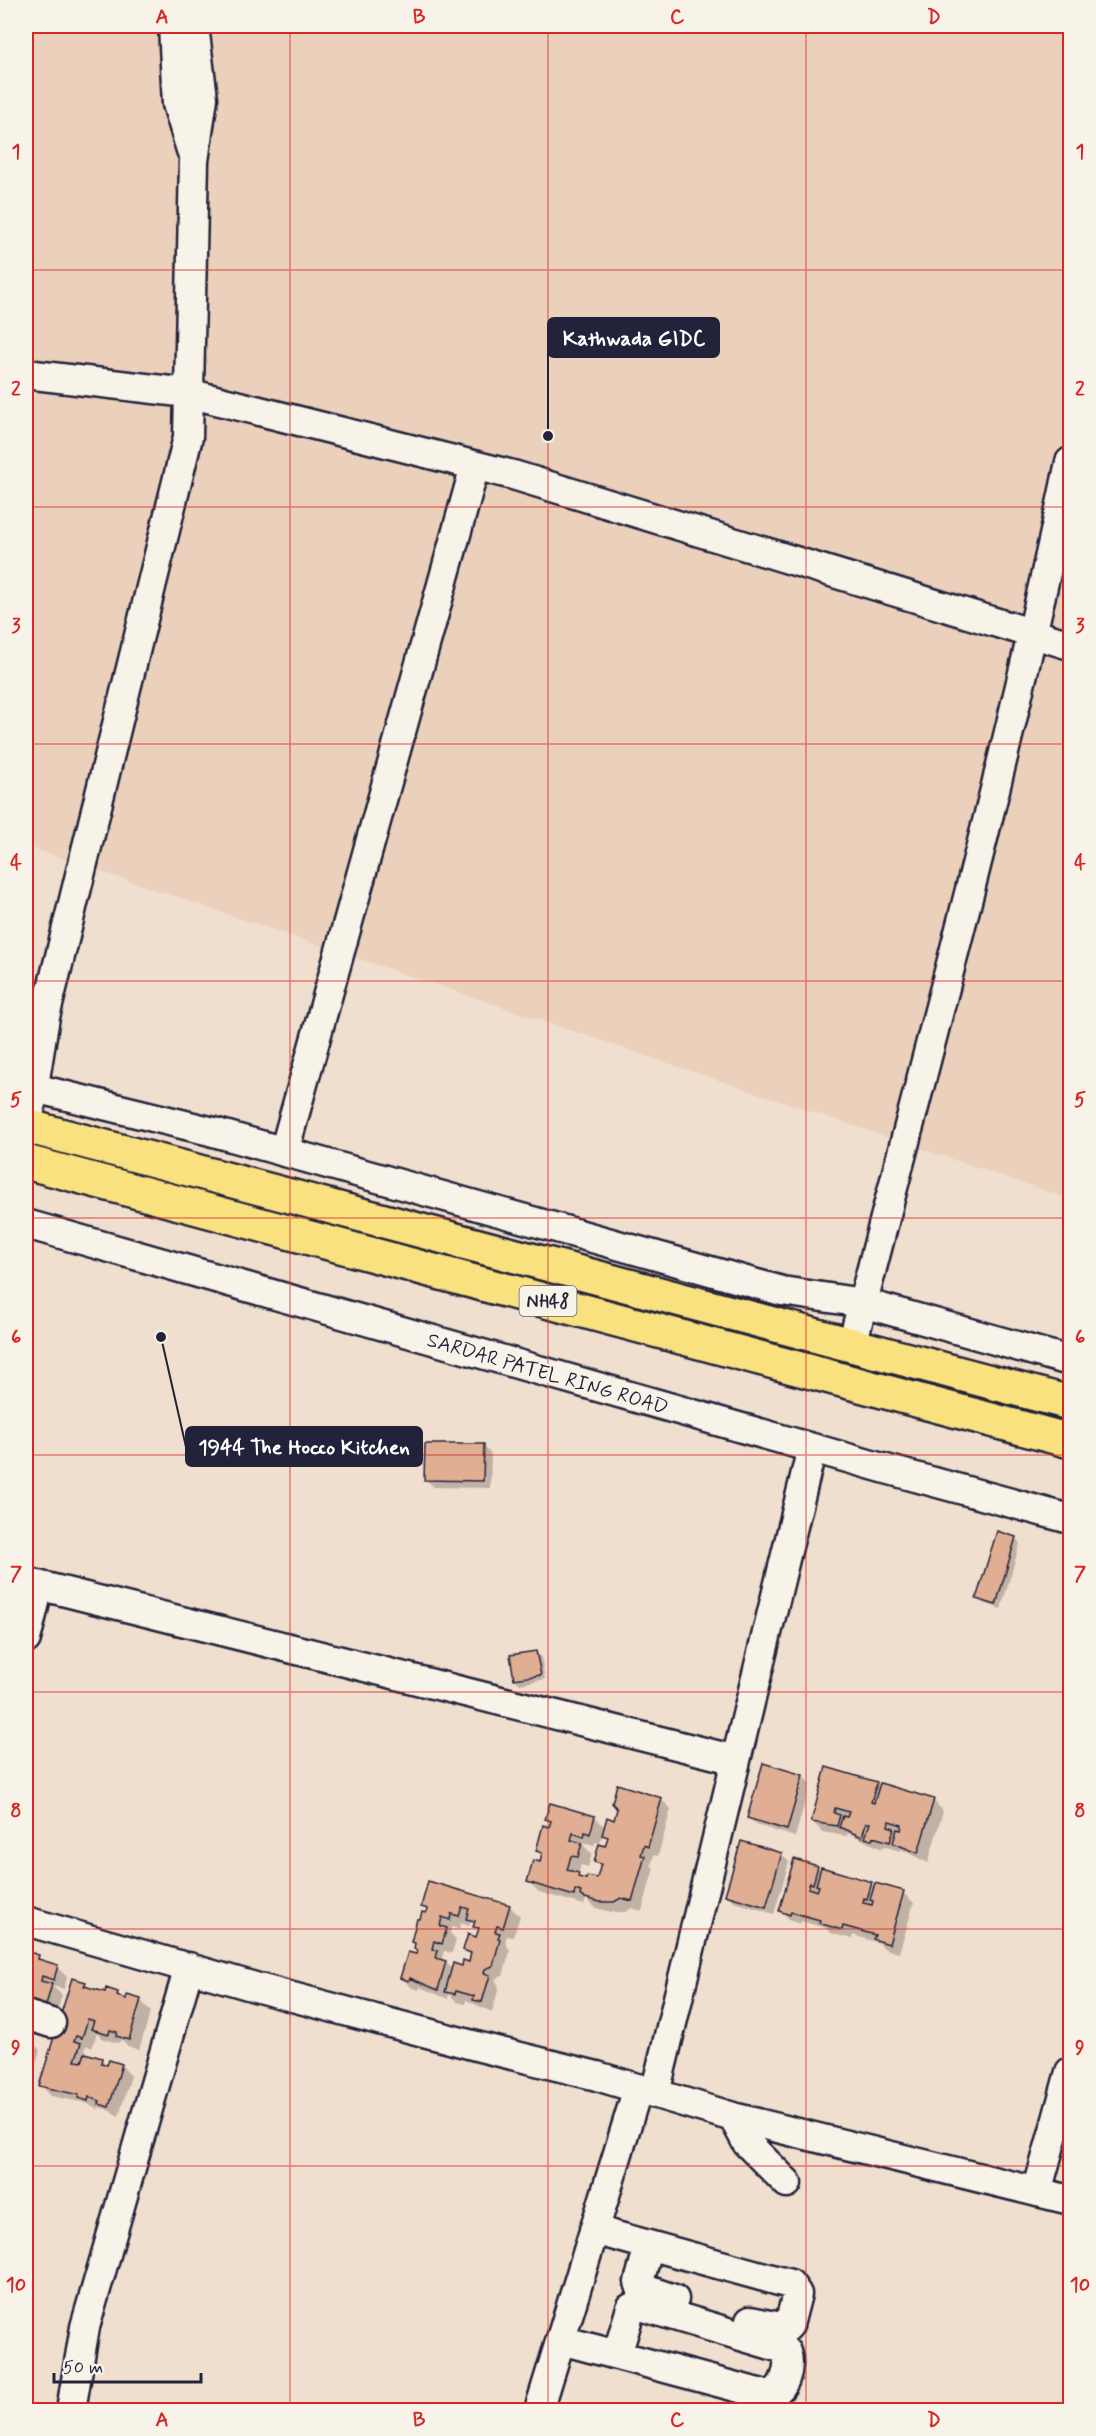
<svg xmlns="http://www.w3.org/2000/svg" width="1096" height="2436" viewBox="0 0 1096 2436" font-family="Mynerve,sans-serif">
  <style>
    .built { fill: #ebd0bc }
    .shadow { fill: #0003; fill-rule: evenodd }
    .building { fill: #e0ae92; stroke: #22223b; stroke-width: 1.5 }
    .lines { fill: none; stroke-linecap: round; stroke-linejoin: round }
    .minor-casing { stroke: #22223b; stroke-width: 33 }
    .highway-casing { stroke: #22223b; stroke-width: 38 }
    .minor { stroke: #f7f3e8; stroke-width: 28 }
    .highway { stroke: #fae180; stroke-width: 33 }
    .grid { fill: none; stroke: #d62828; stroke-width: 1.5; stroke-opacity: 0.55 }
    .labels { text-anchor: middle; stroke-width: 4.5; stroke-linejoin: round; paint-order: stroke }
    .shield { fill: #f7f3e8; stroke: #62616f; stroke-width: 1.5 }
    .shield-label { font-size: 18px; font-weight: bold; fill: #22223b }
    .street-label { font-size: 20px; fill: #22223b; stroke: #f7f3e8 }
    .leader { fill: none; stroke: #22223b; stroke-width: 2 }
    .callout-dot { fill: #22223b; stroke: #f7f3e8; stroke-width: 2 }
    .callout { fill: #22223b; stroke: #22223b; stroke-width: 2 }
    .callout-label { font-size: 21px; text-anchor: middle; font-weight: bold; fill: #fff }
    .neatline { fill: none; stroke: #d62828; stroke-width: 2 }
    .grid-label { font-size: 20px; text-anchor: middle; font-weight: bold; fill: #d62828 }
  </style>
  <rect width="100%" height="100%" fill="#f0dece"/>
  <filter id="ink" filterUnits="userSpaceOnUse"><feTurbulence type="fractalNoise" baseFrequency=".0167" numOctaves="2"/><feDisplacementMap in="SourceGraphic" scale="12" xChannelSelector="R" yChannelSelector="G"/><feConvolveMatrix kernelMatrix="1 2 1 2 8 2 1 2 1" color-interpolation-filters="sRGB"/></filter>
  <g filter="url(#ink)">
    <path class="built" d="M 26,26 L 1070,26 L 1070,1199 L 26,846 Z"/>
    <path class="shadow" d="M 26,1341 L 30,1346 L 26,1360 Z
      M 483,1446 L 491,1454 L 490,1488 L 434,1487 L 426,1480 Z
      M 1015,1538 L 1020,1543 L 1001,1609 L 983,1603 L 978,1598 Z
      M 536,1652 L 541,1657 L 545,1679 L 520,1684 L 515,1679 Z
      M 764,1765 L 803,1776 L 810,1784 L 795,1837 L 757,1825 L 749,1818 Z
      M 876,1783 L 880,1788 L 933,1800 L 943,1811 L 928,1863 L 901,1849 L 900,1851 L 883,1846 L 882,1849 L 848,1833 L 847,1836 L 822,1832 L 812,1821 Z
      M 661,1799 L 671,1809 L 658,1856 L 654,1855 L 651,1865 L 654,1868 L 642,1911 L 632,1908 L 625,1912 L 611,1912 L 596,1908 L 586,1899 L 584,1905 L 539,1892 L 529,1882 L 541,1864 L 543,1857 L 537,1851 L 550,1829 L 552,1823 L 547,1818 L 595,1817 L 606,1828 ZM 603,1834 L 609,1839 L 596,1862 L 602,1867 L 598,1880 L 584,1881 L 578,1875 L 581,1865 L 588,1867 L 592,1854 L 583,1845 L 584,1843 L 594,1846 L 595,1842 L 600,1843 Z
      M 781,1854 L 789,1862 L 774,1914 L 735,1902 L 727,1895 Z
      M 817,1867 L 821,1871 L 903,1893 L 914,1903 L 899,1953 L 885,1949 L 879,1943 L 853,1935 L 852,1939 L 831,1933 L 826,1928 L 801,1921 L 800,1924 L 791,1921 L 781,1911 Z
      M 423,1906 L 509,1906 L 520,1916 L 513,1937 L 507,1936 L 505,1941 L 510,1951 L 503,1976 L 495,1979 L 499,1987 L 492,2012 L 466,2000 L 465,2004 L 457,2002 L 449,1994 L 448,1999 L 420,1987 L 419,1990 L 412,1988 L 402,1978 L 417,1956 L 416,1945 L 412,1941 L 428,1912 ZM 471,1921 L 480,1931 L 477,1939 L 465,1950 L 472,1957 L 470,1963 L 453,1970 L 442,1958 L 444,1951 L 452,1953 L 456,1939 L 450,1933 L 452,1927 L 460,1929 L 461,1923 L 469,1926 Z
      M 26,1952 L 57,1967 L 67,1977 L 64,1989 L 52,1986 L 62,1995 L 55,2019 L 26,2005 Z
      M 85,1983 L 91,1989 L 106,1994 L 117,1993 L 127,2001 L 128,1997 L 141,2001 L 151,2011 L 139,2050 L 128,2046 L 121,2039 L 119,2043 L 103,2039 L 97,2032 L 92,2048 L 86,2045 L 85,2049 L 90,2056 L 101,2059 L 108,2066 L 121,2065 L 131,2076 L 119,2116 L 106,2109 L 99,2107 L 98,2110 L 86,2103 L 51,2096 L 41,2085 Z
      M 26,2040 L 32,2042 L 40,2050 L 32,2076 L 26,2076 Z
      M 26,2079 L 30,2084 L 26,2100 Z"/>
    <path class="building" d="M 425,1444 L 484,1444 L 483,1481 L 424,1480 Z
      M 997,1531 L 1016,1537 L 996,1605 L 976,1599 Z
      M 536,1651 L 541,1675 L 514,1679 L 510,1655 Z
      M 763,1763 L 803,1775 L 787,1830 L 747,1818 Z
      M 826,1767 L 877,1782 L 871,1802 L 874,1803 L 880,1783 L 934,1799 L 918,1853 L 893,1843 L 897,1829 L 901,1830 L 902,1825 L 889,1821 L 888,1826 L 894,1828 L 890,1842 L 873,1837 L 872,1840 L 865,1838 L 870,1823 L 866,1823 L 862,1837 L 839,1827 L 843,1816 L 847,1817 L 849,1812 L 835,1808 L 834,1813 L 840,1815 L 837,1826 L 811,1822 Z
      M 617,1784 L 662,1798 L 648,1847 L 644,1845 L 641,1855 L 645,1856 L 632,1901 L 621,1898 L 614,1902 L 600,1902 L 585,1898 L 580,1895 L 581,1892 L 575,1890 L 574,1896 L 527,1882 L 533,1860 L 540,1862 L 542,1853 L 536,1851 L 543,1825 L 549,1827 L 551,1821 L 545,1819 L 550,1803 L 595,1816 L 590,1834 L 585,1832 L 584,1837 L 573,1833 L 571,1840 L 582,1843 L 578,1857 L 571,1856 L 567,1870 L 579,1873 L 578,1877 L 586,1879 L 587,1876 L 597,1878 L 601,1864 L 594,1862 L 599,1844 L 605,1846 L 608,1837 L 602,1835 L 607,1817 L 614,1820 L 617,1809 L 612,1803 Z
      M 741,1841 L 782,1853 L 766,1907 L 725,1895 Z
      M 794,1859 L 818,1866 L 813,1884 L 810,1883 L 808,1888 L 817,1891 L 819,1886 L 816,1885 L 821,1867 L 872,1882 L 867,1899 L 864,1898 L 863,1903 L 872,1905 L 873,1901 L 870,1900 L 875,1883 L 904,1891 L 889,1944 L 873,1939 L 875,1935 L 843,1926 L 842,1930 L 819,1923 L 820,1920 L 791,1912 L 790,1915 L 779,1911 Z
      M 428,1881 L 510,1905 L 503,1928 L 497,1926 L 495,1932 L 500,1933 L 498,1938 L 500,1939 L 493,1966 L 485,1969 L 484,1973 L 490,1975 L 482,2002 L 473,2000 L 474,1996 L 456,1991 L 455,1994 L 445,1992 L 453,1963 L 462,1966 L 463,1960 L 469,1962 L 471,1953 L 463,1950 L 468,1934 L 476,1937 L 479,1928 L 473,1927 L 475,1921 L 466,1919 L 469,1909 L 462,1907 L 459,1916 L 451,1914 L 450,1920 L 442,1917 L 440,1926 L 447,1928 L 442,1944 L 434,1941 L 432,1949 L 438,1951 L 436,1958 L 446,1961 L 438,1990 L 410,1978 L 409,1981 L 400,1978 L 408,1952 L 416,1954 L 417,1951 L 414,1949 L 415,1943 L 411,1942 L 417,1919 L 420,1919 L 422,1912 L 426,1913 L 428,1909 L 421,1907 Z
      M 26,1951 L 39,1955 L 38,1959 L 58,1965 L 54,1980 L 42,1976 L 41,1981 L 52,1984 L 45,2009 L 26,2003 Z
      M 72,1978 L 86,1982 L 84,1986 L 105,1992 L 106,1988 L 118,1992 L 117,1996 L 126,1999 L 127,1995 L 141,1999 L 129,2040 L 116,2036 L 117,2032 L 110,2030 L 109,2034 L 91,2029 L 94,2021 L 88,2019 L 82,2038 L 76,2036 L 74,2041 L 81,2043 L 75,2061 L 82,2062 L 85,2053 L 102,2058 L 101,2063 L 107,2065 L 109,2060 L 122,2064 L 109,2107 L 99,2104 L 100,2101 L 89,2097 L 88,2101 L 78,2098 L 79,2095 L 39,2086 Z
      M 26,2039 L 33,2041 L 26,2068 Z"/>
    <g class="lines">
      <g class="minor-casing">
        <path id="minor" d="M 173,26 L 177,104 L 191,150
          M 26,374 L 188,393 L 513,475 L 1070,645
          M 26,1086 L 210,1131 L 782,1291 L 863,1303 L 1070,1361
          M 26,1135 L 45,1017 L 188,437 L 194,161 L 203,98 L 194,26
          M 284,1152 L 475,466
          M 26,1224 L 886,1469 L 1070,1519
          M 852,1345 C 928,1051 1008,759 1070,462
          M 26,1582 L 736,1760
          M 26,1639 L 39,1586
          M 26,1921 L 255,1987 L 480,2047 L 597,2076 L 733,2117 L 1070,2200
          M 26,2015 L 51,2023
          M 655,2093 L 812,1448
          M 733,2117 L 747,2143 L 787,2183
          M 1037,2192 L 1070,2072
          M 594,2230 L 790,2284 L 797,2294 L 789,2325 L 786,2328 L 750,2321
          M 649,2246 L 639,2282 L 641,2288 L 674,2299
          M 561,2340 L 766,2395 C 784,2394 792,2367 786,2352 L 781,2348 L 641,2306 L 631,2308 L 617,2355
          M 71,2410 L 85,2327 L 189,1967
          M 539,2410 L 638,2088"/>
      </g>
      <g class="highway-casing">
        <path id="highway" d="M 26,1126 L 1070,1403
          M 26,1162 L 1070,1441"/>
      </g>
      <use href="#minor" class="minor"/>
      <use href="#highway" class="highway"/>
    </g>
  </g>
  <path class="grid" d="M 290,26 L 290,2410M 548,26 L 548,2410M 806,26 L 806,2410M 26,270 L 1070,270M 26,507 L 1070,507M 26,744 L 1070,744M 26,981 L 1070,981M 26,1218 L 1070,1218M 26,1455 L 1070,1455M 26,1692 L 1070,1692M 26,1929 L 1070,1929M 26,2166 L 1070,2166"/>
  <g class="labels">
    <rect class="shield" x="519.5" y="1286" width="57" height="30" rx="4.5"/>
    <g class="shield-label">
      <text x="548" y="1307">NH48</text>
    </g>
    <g class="street-label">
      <text transform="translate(548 1373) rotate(16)" y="7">SARDAR PATEL RING ROAD</text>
    </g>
  </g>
  <path class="leader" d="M548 436L548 338M161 1337L186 1447"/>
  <g class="callout-dot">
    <circle cx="548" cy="436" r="6"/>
    <circle cx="161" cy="1337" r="6"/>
  </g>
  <g class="callout">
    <rect x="548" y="318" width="171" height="39" rx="6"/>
    <rect x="186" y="1427" width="236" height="39" rx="6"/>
  </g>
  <g class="callout-label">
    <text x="634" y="345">Kathwada GIDC</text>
    <text x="304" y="1454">1944 The Hocco Kitchen</text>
  </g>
  <rect width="1096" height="2436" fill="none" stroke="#f7f3e8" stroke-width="66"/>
  <path d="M54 2373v9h147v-9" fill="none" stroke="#22223b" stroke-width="3"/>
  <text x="63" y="2373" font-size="18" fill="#22223b" stroke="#f7f3e8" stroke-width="4.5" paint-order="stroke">50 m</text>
  <rect x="33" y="33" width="1030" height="2370" class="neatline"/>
  <g class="grid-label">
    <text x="162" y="23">A</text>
    <text x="419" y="23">B</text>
    <text x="677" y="23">C</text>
    <text x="934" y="23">D</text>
    <text x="16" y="158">1</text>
    <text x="1080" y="158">1</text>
    <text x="16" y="395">2</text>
    <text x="1080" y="395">2</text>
    <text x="16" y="632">3</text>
    <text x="1080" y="632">3</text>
    <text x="16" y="869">4</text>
    <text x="1080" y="869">4</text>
    <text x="16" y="1106">5</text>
    <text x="1080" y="1106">5</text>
    <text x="16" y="1343">6</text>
    <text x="1080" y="1343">6</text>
    <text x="16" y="1580">7</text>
    <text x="1080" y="1580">7</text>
    <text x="16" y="1817">8</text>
    <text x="1080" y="1817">8</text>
    <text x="16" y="2054">9</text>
    <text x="1080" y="2054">9</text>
    <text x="16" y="2291">10</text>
    <text x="1080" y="2291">10</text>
    <text x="162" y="2426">A</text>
    <text x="419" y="2426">B</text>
    <text x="677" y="2426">C</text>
    <text x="934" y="2426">D</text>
  </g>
</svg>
